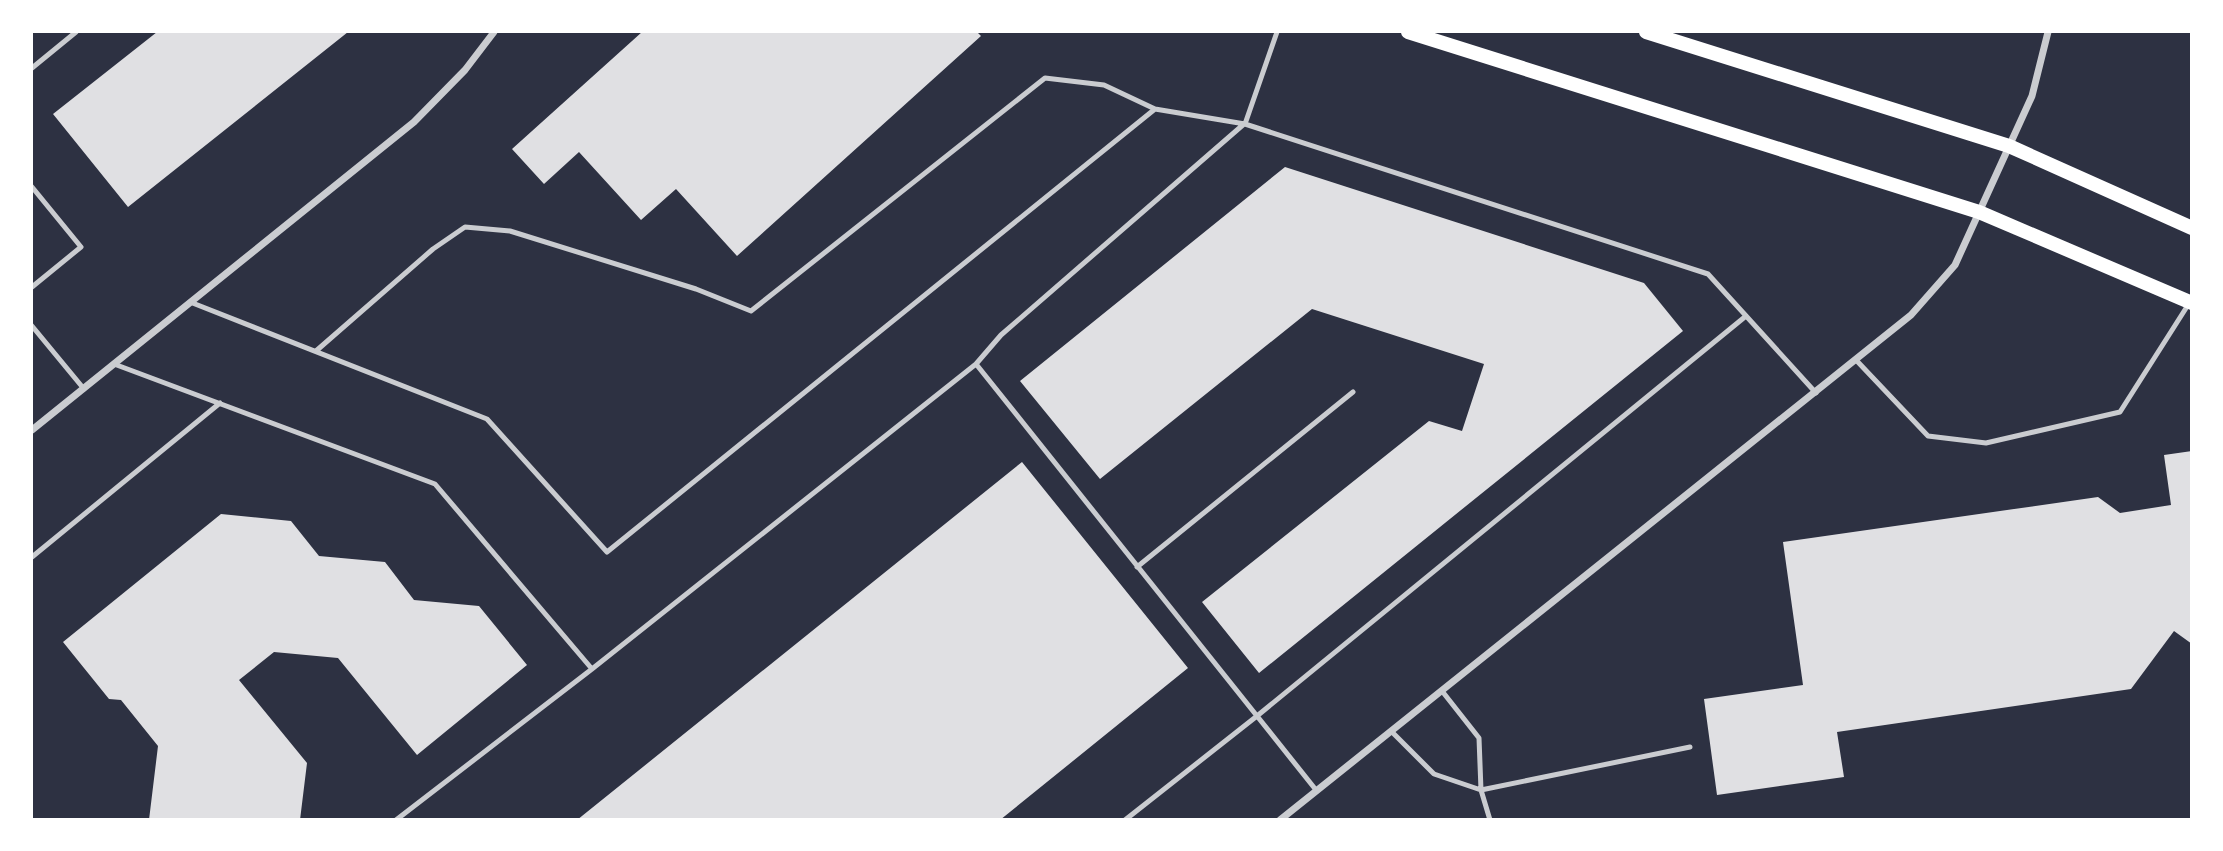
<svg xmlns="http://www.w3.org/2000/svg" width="2223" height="851" viewBox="0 0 2223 851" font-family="'Fira Sans Condensed',sans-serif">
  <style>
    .building { fill: #e0e0e3 }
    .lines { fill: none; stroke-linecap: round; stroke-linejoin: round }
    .service { stroke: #caccd0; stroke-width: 5 }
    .minor { stroke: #caccd0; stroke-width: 7 }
    .secondary { stroke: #fff; stroke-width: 14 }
  </style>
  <rect width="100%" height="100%" fill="#2d3142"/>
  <path class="building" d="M 157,32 L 348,32 L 128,207 L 53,114 Z
    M 642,32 L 977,32 L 981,36 L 737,256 L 676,189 L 641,220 L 579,152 L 544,184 L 512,149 Z
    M 1285,167 L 1644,283 L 1683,331 L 1259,673 L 1202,602 L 1429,421 L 1462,431 L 1484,364 L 1312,309 L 1100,479 L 1020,381 Z
    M 2192,451 L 2192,644 L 2174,631 L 2131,689 L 1837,732 L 1844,777 L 1717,795 L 1704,699 L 1803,685 L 1783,542 L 2098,497 L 2120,513 L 2171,505 L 2164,455 Z
    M 1022,462 L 1188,668 L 1000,820 L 577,820 Z
    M 221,514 L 291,521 L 319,556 L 385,562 L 414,600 L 479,606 L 527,665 L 417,755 L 338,658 L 274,652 L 239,680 L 307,763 L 300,820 L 149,820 L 158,746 L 121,700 L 109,699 L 63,642 Z"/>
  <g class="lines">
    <path class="service" d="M 1277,32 L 1245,124 L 1708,274 L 1816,393
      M 32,68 L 76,32
      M 32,187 L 81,247 L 32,287
      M 190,302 L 487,419 L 607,552 L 1155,109 L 1245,124
      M 32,326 L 84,389
      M 316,351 L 433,249 L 465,227 L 510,231 L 696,289 L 751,311 L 1045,78 L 1104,85 L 1155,109
      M 1856,360 L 1928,436 L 1986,443 L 2120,412 L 2188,305
      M 114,364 L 435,484 L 592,669
      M 976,364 L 1001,335 L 1244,124
      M 32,557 L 220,403
      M 1137,567 L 1353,392
      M 1442,691 L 1479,738 L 1481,790 L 1490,820
      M 1391,731 L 1434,774 L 1481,790 L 1690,747
      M 1316,790 L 1257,716 L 1746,316
      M 396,820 L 592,669 L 976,364 L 1257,716 L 1125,820"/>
    <path class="minor" d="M 32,430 L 414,122 L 465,70 L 494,32
      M 1280,820 L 1911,315 L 1955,265 L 2032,96 L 2048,32"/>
    <path class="secondary" d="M 1408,32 L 1979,212 L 2192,303
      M 1646,32 L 2009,146 L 2192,228"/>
  </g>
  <rect width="2223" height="851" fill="none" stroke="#ffffff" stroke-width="66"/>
</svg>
